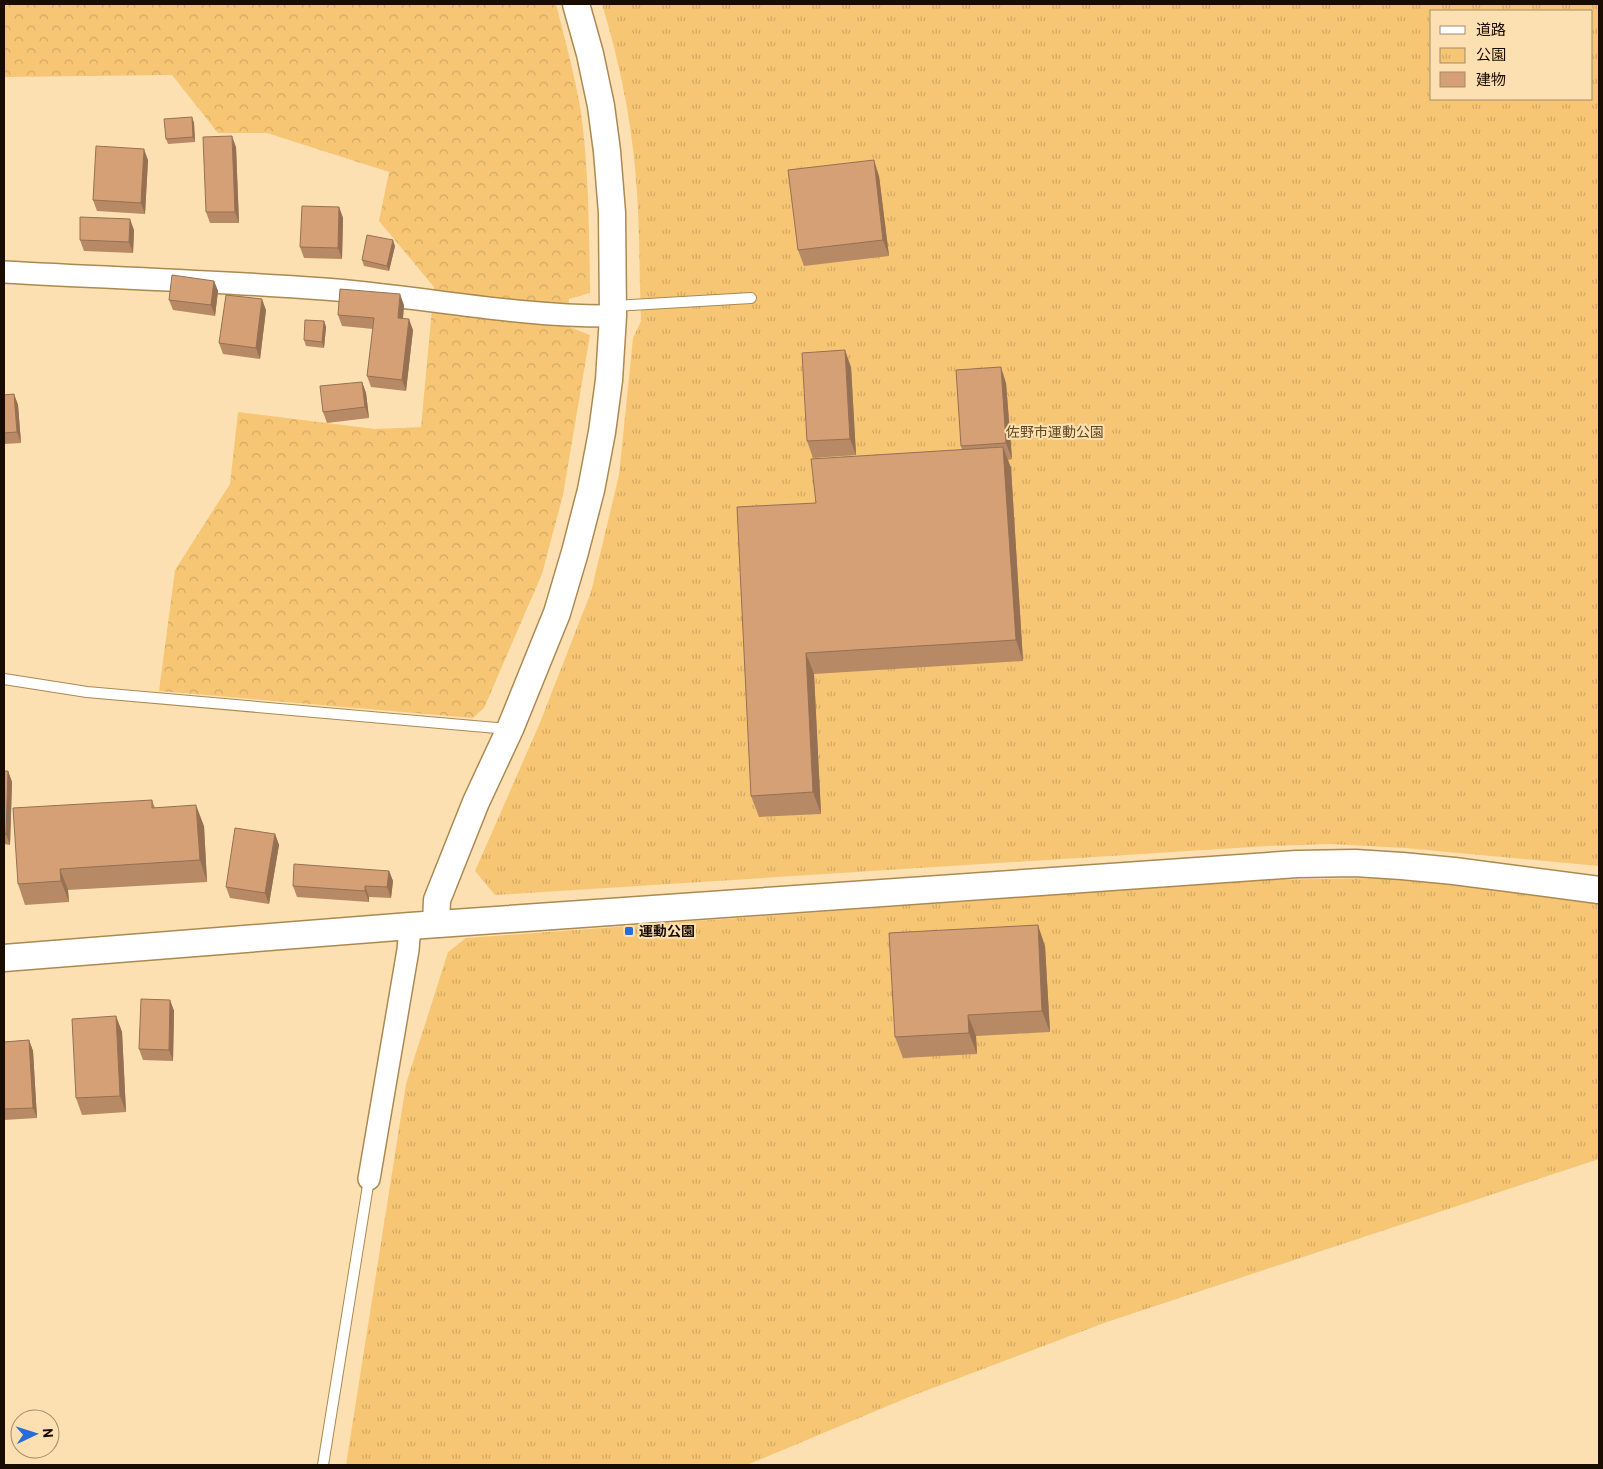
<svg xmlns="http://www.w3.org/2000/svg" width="1603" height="1469" viewBox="0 0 1603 1469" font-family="Barlow,'Noto Sans JP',sans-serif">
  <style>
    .forest { fill: url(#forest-crowns) }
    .park { fill: url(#park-tufts); fill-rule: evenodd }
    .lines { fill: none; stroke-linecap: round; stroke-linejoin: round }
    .service-casing { stroke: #ab8951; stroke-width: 12 }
    .minor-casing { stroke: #ab8951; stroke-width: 24 }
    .tertiary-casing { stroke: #ab8951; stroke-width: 29 }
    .service { stroke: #fff; stroke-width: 10 }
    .minor { stroke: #fff; stroke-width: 21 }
    .tertiary { stroke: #fff; stroke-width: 26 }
    .wall { fill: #b78a65 }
    .shaded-wall { fill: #957053 }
    .building { fill: #d5a076; stroke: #957053 }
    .poi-dot { fill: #276cd9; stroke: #fde0b2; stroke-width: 2 }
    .labels { text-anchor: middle; stroke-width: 4; stroke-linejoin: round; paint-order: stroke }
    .park-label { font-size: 14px; fill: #5e4821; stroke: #fde0b2 }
    .poi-label { font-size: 14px; font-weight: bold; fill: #190c00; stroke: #fde0b2; text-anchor: start }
  </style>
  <defs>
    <pattern id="forest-crowns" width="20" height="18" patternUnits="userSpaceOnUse" patternTransform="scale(1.25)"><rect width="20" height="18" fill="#f6c675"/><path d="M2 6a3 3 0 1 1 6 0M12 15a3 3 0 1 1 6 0" fill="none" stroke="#d2a963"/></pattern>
    <pattern id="park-tufts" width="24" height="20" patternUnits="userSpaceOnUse" patternTransform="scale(1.25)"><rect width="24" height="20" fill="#f6c675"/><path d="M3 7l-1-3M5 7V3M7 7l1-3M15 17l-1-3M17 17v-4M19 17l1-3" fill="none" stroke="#d2a963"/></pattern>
  </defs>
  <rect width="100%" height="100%" fill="#fde0b2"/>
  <path class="forest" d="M 4,4 L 556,4 C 565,40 575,76 581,112 C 589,172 589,233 590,293 L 569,299 L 567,326 L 590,335 L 563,495 L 542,574 L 484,708 L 473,718 L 159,691 L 175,570 L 230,484 L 238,412 L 375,429 L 421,427 L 434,287 L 379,221 L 389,172 L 267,133 L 218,133 L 172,75 L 4,77 Z"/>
  <path class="park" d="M 602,4 L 1599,4 L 1599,866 L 1405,848 L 1330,844 L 1268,846 L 495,895 L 475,871 L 539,725 L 591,592 L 619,475 L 633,338 L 641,321 C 639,270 640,219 635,168 C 630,112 618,57 602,4 ZM 1432,11 L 1592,11 L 1592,99 L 1432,99 Z
    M 1384,878 L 1547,892 L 1599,900 L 1599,1159 L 1104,1323 L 909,1397 L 747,1465 L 346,1465 L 406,1084 L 448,952 L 466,938 L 1256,880 Z"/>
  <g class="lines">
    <g class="service-casing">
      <path id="service" d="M 614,306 L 751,298
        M 4,679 L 87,692 L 508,729
        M 323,1465 L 369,1179"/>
    </g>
    <g class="minor-casing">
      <path id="minor" d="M 4,272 C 110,278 217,281 324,289 C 420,296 516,317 613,316
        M 369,1179 L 408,950 L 410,926"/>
    </g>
    <g class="tertiary-casing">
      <path id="tertiary" d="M 436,924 L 437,900 L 476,802 L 510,729 L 557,613 L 575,552 L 591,490 L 602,432 L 609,380 L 613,316 L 612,213 L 607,151 L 601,106 L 590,54 L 576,4
        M 4,958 L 410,926 L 1297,864 L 1355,863 L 1402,866 L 1454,871 L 1599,890"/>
    </g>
    <use href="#service" class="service"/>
    <use href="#minor" class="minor"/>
    <use href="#tertiary" class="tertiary"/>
  </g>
  <path class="wall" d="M 192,117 L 194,123 L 195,142 L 168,144 L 166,139 Z
    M 236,147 L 239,223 L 210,223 L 206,212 Z
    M 148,160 L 145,214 L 97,211 L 93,200 Z
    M 879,176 L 889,256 L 804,266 L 798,250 Z
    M 339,207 L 343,218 L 342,259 L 304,258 L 300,247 Z
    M 134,230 L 133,253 L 84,251 L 80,240 Z
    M 395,246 L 389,271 L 364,266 L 362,260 Z
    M 214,281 L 218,291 L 215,316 L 173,310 L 169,300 Z
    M 404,305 L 403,319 L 413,330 L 406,391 L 371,387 L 367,376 L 373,329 L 342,326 L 338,315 Z
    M 266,310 L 260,359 L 223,354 L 219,343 Z
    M 324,321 L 326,327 L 324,348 L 306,346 L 304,340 Z
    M 851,367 L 856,455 L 813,458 L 807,441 Z
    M 362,382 L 366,393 L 369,418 L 327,423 L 323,412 Z
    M 1006,383 L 1012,459 L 1008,460 L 1011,468 L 1023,661 L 814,674 L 821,814 L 759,817 L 751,796 L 816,503 L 962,450 L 961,446 Z
    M 14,394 L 18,405 L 21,443 L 4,444 L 4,395 Z
    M 4,771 L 8,771 L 12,782 L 10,845 L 4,844 Z
    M 152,800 L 155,808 L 204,826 L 207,882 L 68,890 L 69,902 L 25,905 L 18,884 Z
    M 275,834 L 279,845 L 269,904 L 230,898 L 226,887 Z
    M 389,871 L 393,881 L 391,898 L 369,897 L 369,902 L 297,897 L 293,886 Z
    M 1045,946 L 1050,1032 L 976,1036 L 977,1054 L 903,1058 L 895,1037 Z
    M 170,1000 L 174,1011 L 173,1061 L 143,1060 L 139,1049 Z
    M 116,1016 L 122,1032 L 126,1112 L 82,1115 L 76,1098 Z
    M 29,1040 L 33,1051 L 37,1118 L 4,1120 L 4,1042 Z"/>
  <path class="shaded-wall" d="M 192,117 L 194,123 L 195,142 L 193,137 Z
    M 232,136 L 236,147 L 239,223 L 235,212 Z
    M 144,149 L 148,160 L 145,214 L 141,203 Z
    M 874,160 L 879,176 L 889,256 L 883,240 Z
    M 339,207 L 343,218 L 342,259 L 338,248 Z
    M 130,219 L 134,230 L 133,253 L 129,242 Z
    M 393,240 L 395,246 L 389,271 L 387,266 Z
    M 214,281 L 218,291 L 215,316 L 211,305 Z
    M 400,294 L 404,305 L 402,329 L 398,318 Z
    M 262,299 L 266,310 L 260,359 L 256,348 Z
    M 409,319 L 413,330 L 406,391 L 402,380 Z
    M 324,321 L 326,327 L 324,348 L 322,342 Z
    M 845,350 L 851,367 L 856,455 L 850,439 Z
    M 1001,367 L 1006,383 L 1012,459 L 1006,443 Z
    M 362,382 L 366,393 L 369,418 L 365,407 Z
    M 14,394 L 18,405 L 21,443 L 17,432 Z
    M 1003,447 L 1011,468 L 1023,661 L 1016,640 Z
    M 806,653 L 814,674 L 821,814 L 813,792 Z
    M 8,771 L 12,782 L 10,845 L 6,834 Z
    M 196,805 L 204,826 L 207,882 L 200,860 Z
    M 275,834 L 279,845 L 269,904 L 265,893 Z
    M 60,869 L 68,890 L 69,902 L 61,881 Z
    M 389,871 L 393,881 L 391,898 L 387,887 Z
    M 365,886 L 369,897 L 369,902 L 365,891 Z
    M 1038,925 L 1045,946 L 1050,1032 L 1042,1011 Z
    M 170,1000 L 174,1011 L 173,1061 L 169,1050 Z
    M 968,1015 L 976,1036 L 977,1054 L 969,1033 Z
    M 116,1016 L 122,1032 L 126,1112 L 120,1096 Z
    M 29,1040 L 33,1051 L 37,1118 L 33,1108 Z"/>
  <path class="building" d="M 192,117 L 193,137 L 166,139 L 164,119 Z
    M 232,136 L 235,212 L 206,212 L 203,137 Z
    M 96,146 L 144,149 L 141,203 L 93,200 Z
    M 874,160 L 883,240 L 798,250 L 788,170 Z
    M 302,206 L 339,207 L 338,248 L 300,247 Z
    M 80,217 L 130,219 L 129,242 L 80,240 Z
    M 367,235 L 393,240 L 387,266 L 362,260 Z
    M 172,275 L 214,281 L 211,305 L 169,300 Z
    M 340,289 L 400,294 L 398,318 L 409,319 L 402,380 L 367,376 L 374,318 L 338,315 Z
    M 226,295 L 262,299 L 256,348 L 219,343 Z
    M 305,320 L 324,321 L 322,342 L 304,340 Z
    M 845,350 L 850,439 L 807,441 L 802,353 Z
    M 1001,367 L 1006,443 L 961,446 L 956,370 Z
    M 362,382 L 365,407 L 323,412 L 320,386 Z
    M 14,394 L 17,432 L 4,433 L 4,395 Z
    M 1003,447 L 1016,640 L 806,653 L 813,792 L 751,796 L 737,507 L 816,503 L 811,459 Z
    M 4,771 L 8,771 L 6,834 L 4,834 Z
    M 152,800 L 152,808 L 196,805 L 200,860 L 60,869 L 61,881 L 18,884 L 13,808 Z
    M 235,828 L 275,834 L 265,893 L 226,887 Z
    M 294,864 L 389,871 L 387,887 L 365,886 L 365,891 L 293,886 Z
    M 1038,925 L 1042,1011 L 968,1015 L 969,1033 L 895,1037 L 889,933 Z
    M 141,999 L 170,1000 L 169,1050 L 139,1049 Z
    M 116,1016 L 120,1096 L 76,1098 L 72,1019 Z
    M 29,1040 L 33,1108 L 4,1109 L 4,1042 Z"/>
  <rect class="poi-dot" x="624" y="926" width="10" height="10" rx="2.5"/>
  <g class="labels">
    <g class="park-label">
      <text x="1055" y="437">佐野市運動公園</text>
    </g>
    <g class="poi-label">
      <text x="639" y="936">運動公園</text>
    </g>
  </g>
  <rect width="1603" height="1469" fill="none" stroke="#190c00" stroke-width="10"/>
  <rect x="1430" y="10" width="162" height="90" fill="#fde0b2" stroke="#a28b6b"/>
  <rect x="1440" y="26" width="25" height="8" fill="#ffffff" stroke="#a28b6b"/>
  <text x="1476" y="35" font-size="15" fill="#190c00">道路</text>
  <rect x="1440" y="48" width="25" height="15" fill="url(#park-tufts)" stroke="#a28b6b"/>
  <text x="1476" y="60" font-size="15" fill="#190c00">公園</text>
  <rect x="1440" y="72" width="25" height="15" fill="#d5a076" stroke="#a28b6b"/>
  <text x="1476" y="85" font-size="15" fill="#190c00">建物</text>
  <g transform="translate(35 1434) rotate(86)"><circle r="24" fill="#fde0b2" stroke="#a28b6b"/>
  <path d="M0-4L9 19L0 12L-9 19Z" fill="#276cd9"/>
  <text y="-8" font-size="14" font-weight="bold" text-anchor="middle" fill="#190c00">N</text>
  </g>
</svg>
